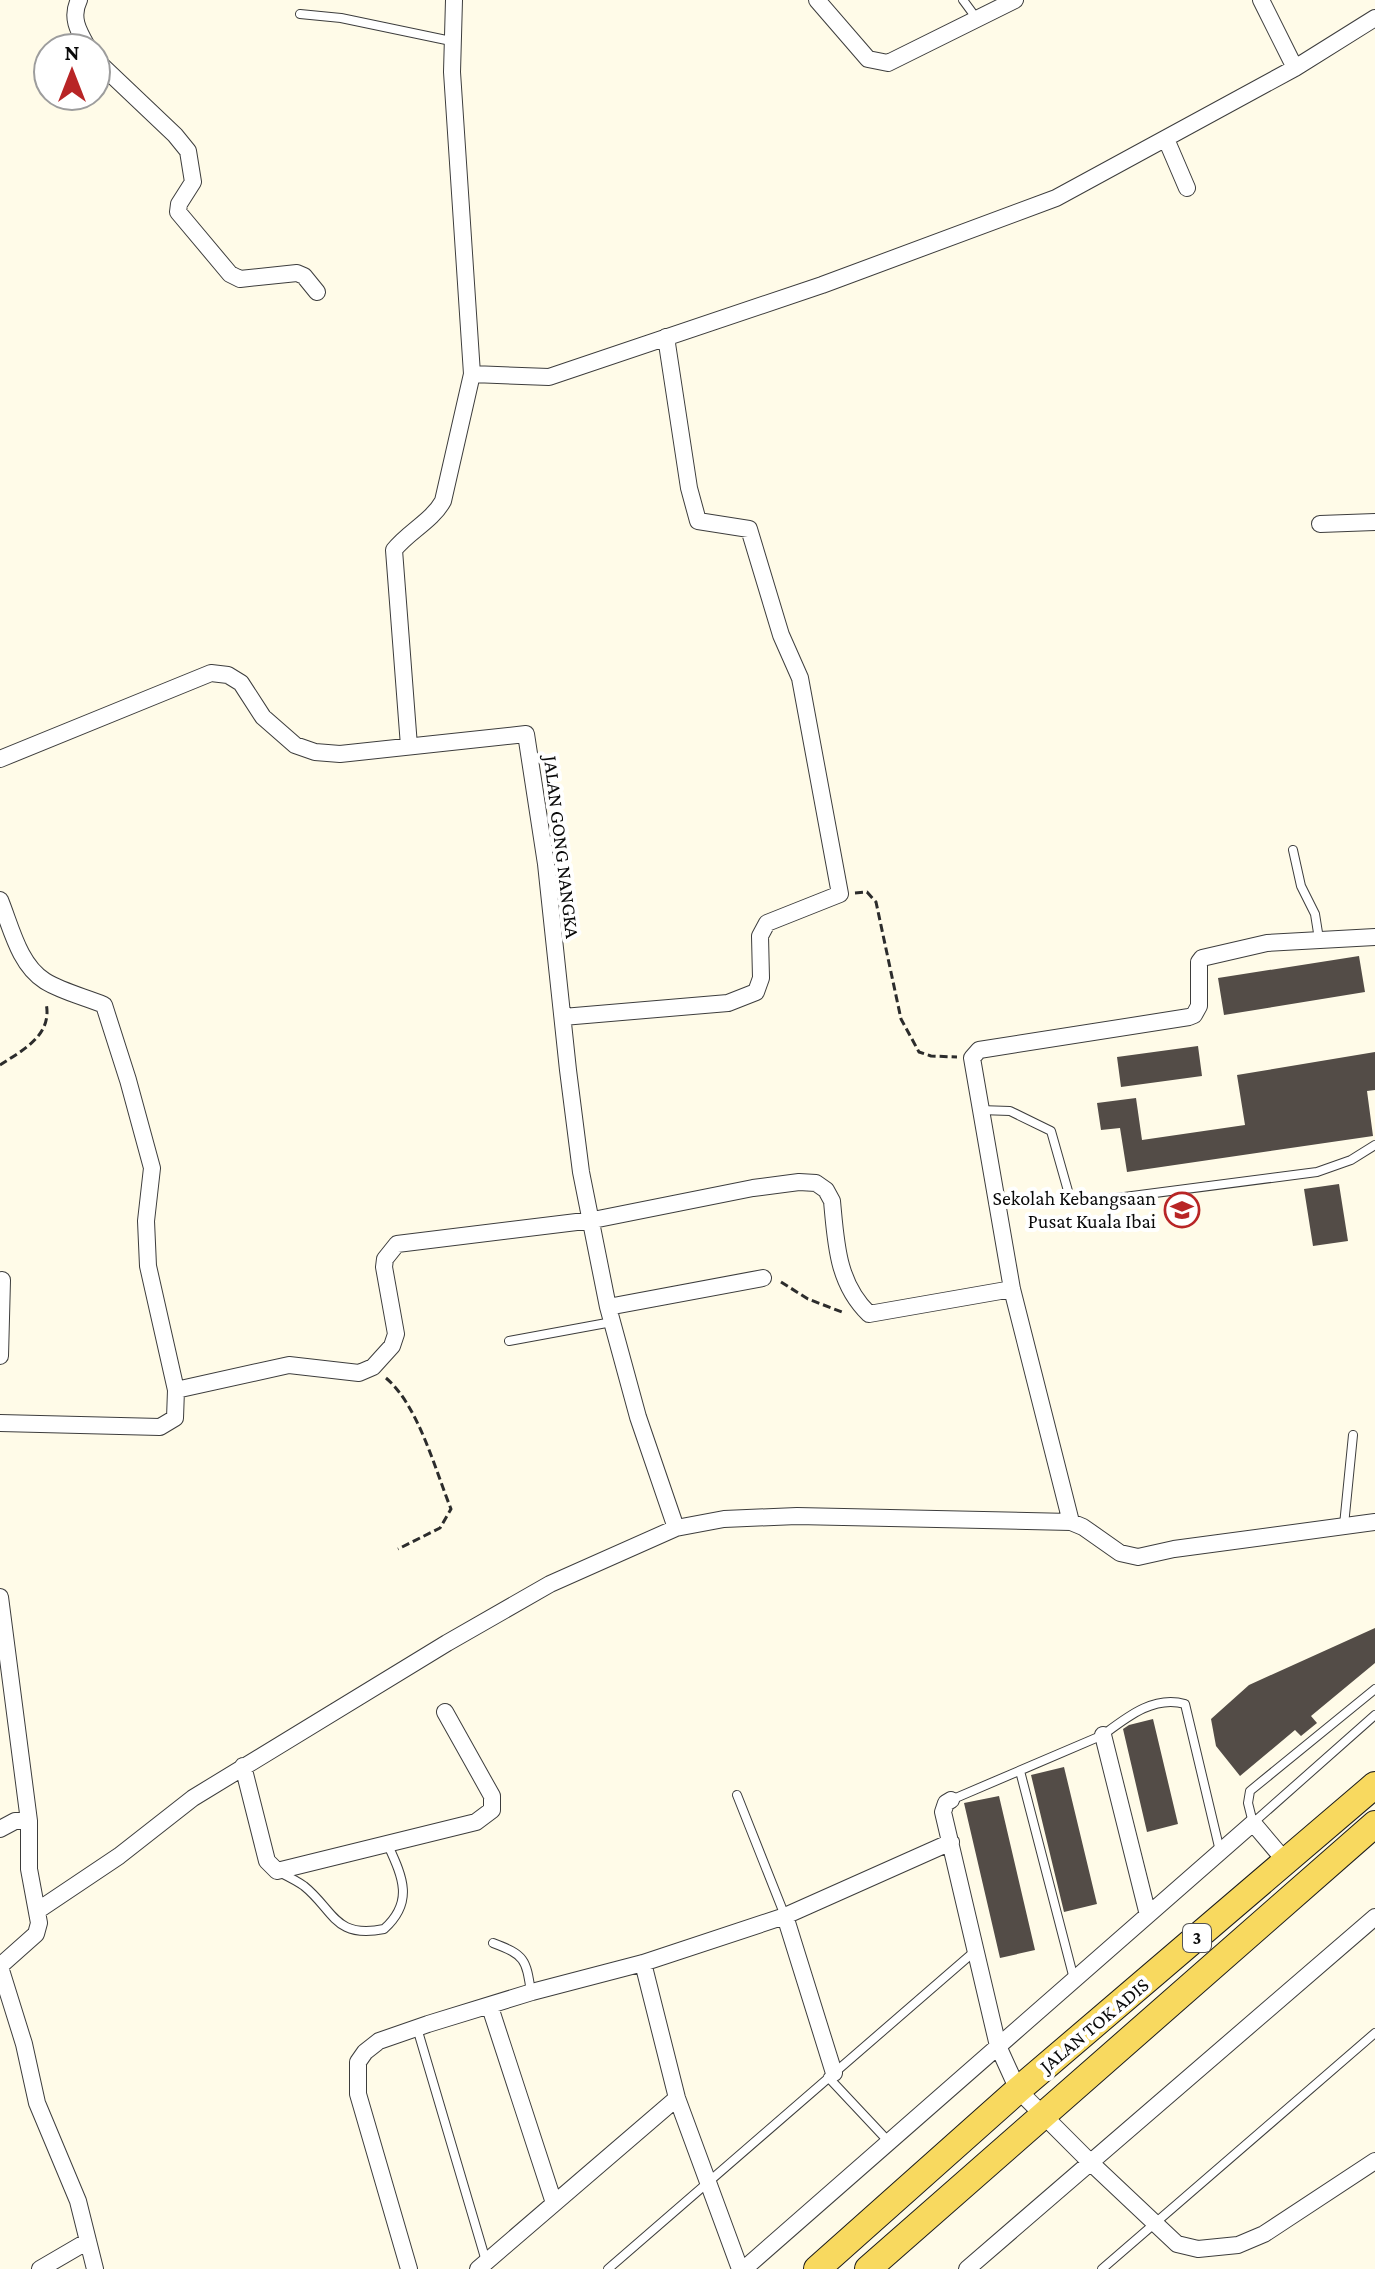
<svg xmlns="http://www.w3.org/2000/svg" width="1375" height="2269" viewBox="0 0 1375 2269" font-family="'Crimson Pro',serif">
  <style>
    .building { fill: #534c47 }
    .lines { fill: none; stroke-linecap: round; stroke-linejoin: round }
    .service-casing { stroke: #3d3d3d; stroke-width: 10 }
    .minor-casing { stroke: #3d3d3d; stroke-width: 18 }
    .primary-casing { stroke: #1b1b1b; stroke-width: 28 }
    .path { stroke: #2c2c2c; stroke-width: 3; stroke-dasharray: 8 4; stroke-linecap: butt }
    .service { stroke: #fff; stroke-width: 8 }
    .minor { stroke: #fff; stroke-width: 16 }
    .primary { stroke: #f8d95f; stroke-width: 26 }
    .labels { text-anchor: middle; stroke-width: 8; stroke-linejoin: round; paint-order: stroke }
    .shield { fill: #fff; stroke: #545454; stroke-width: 2 }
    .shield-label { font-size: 18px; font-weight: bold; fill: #0a0a0a }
    .street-label { font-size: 20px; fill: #0a0a0a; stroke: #fff }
    .poi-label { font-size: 20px; fill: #0a0a0a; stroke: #fff; text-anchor: end }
  </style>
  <rect width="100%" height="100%" fill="#fffbe8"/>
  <path class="building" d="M 1359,956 L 1365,992 L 1224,1015 L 1218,978 Z
    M 1198,1046 L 1202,1076 L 1121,1087 L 1117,1057 Z
    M 1375,1052 L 1375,1090 L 1367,1091 L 1373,1136 L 1127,1172 L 1120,1128 L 1101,1130 L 1097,1103 L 1136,1098 L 1142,1140 L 1245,1125 L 1237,1075 Z
    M 1339,1184 L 1348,1241 L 1313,1246 L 1304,1189 Z
    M 1375,1628 L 1375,1663 L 1311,1716 L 1317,1723 L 1301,1736 L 1295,1730 L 1240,1776 L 1216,1746 L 1211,1719 L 1249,1685 Z
    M 1153,1719 L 1178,1824 L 1147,1832 L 1123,1729 L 1129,1725 Z
    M 1064,1767 L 1097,1904 L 1064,1912 L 1031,1775 Z
    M 999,1796 L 1035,1950 L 1000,1958 L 964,1803 Z"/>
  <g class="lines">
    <g class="service-casing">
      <path id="service" d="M 963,0 L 977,19
        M 300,14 L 341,18 L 451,41
        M 1293,850 L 1301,886 L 1315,914 L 1319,939
        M 980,1110 L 1010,1111 L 1051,1131 L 1070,1198 L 1078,1203 L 1317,1172 L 1351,1160 L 1375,1145
        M 509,1341 L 612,1322
        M 1344,1525 L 1353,1435
        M 1375,1689 L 1250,1791 L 1248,1803 L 1253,1823 L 1375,1715
        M 1020,1771 L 1074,1979
        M 737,1795 L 785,1916
        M 951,1800 L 1103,1735 C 1127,1717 1154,1695 1185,1704 L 1220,1851
        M 281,1873 C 289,1877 297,1881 304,1886 C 334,1910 334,1939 384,1929 C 415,1901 402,1876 387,1843
        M 493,1943 C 525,1955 526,1959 531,1992
        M 417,2028 L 486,2261
        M 828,2077 L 889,2142
        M 608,2269 L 975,1951
        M 1102,2269 L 1375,2033"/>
    </g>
    <g class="minor-casing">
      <path id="minor" d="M 79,0 C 70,18 79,32 88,48
        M 454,0 L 452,72 L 472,374
        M 817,0 L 868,59 L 888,63 L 1015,0
        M 1261,0 L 1295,68
        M 96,60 L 175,135 L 188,151 L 193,182 L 179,204 L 178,212 L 230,274 L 240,279 L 297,273 L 304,276 L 317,292
        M 1166,139 L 1187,188
        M 1320,524 L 1375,522
        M 409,746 L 394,550 C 408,532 432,521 443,501 L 472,374 L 549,377 L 822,285 L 1056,198 L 1295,68 L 1375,18
        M 0,759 L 211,673 L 228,675 L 241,683 L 263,717 L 295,745 L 315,752 L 340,754 L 526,734 L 546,864 L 568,1070 L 581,1172 L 608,1307 L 638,1417 L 676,1528
        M 0,900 C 11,927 19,965 45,981 C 63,992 85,997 104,1005 L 128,1080 L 152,1168 L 146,1221 L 148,1266 L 176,1390 L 175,1418 L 160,1427 L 0,1423
        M 563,1017 L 728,1003 L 756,992 L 761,978 L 760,936 L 767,923 L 840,894 L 800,678 L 781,635 L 749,529 L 698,521 L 689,488 L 666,337
        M 608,1307 L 763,1278
        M 0,1356 L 2,1280
        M 176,1390 L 289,1365 L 359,1373 L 373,1367 L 392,1346 L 396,1334 L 384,1267 L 385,1259 L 397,1244 L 593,1220 L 753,1188 L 799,1182 L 816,1183 L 826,1190 L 832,1201 C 836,1243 837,1283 869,1314 L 1012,1289
        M 1071,1522 L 1012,1289 L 972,1058 L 979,1050 L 1189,1017 L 1194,1015 L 1199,1006 L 1199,962 L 1202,958 L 1267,943 L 1375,937
        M 0,1597 L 29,1821 L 29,1869 L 39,1923 L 36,1934 L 0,1966
        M 1103,1735 L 1148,1915
        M 243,1766 L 267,1861 L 277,1871 L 476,1822 L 492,1810 L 492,1796 L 445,1712
        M 951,1800 L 946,1803 L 943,1812 L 998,2046 L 1018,2090 L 1090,2162 L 1177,2244 L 1198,2249 L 1238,2245 L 1264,2234 L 1375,2161
        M 0,1829 L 15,1821 L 29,1821
        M 37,1911 L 119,1856 L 193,1798 L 447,1643 L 550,1584 L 676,1528 L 724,1519 L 797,1516 L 1071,1522 L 1083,1527 L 1120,1553 L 1138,1557 L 1174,1549 L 1375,1522
        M 785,1916 L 834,2073
        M 643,1963 L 677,2098 L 740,2269
        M 0,1967 L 24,2044 L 37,2103 L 78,2201 L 95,2269
        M 490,2007 L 554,2203
        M 40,2269 L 88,2241
        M 409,2269 L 358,2094 L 358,2062 L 365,2052 L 379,2041 L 428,2024 L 532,1992 L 643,1963 L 785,1916 L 951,1842
        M 478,2269 L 677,2098
        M 744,2269 L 1253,1823 L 1286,1862
        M 967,2269 L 1375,1917"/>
    </g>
    <g class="primary-casing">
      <path id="primary" d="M 817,2269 L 1018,2090 L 1375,1785
        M 868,2269 L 1375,1824"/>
    </g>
    <path class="path" d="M 855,893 L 867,892 L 876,902 L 901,1019 L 919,1052 L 931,1056 L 957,1057
      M 0,1065 C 23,1050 53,1035 46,1003
      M 781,1282 L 808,1299 L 842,1312
      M 386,1378 C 418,1405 435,1469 451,1509 L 440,1528 L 398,1549"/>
    <use href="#service" class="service"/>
    <use href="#minor" class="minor"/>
    <use href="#primary" class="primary"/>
  </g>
  <defs>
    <g id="school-ring" transform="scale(1.8)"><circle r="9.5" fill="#fff" stroke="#b82526" stroke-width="1.5"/><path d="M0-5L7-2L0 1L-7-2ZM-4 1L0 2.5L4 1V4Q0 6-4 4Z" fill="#b82526"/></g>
  </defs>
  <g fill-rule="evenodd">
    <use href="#school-ring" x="1182" y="1210"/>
  </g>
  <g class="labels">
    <rect class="shield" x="1183" y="1924" width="28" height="28" rx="6"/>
    <g class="shield-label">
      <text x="1197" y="1944">3</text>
    </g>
    <g class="street-label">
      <text transform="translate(562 847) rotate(83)" y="7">JALAN GONG NANGKA</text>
      <text transform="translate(1094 2025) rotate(-40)" y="7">JALAN TOK ADIS</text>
    </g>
    <g class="poi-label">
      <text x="1156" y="1205">Sekolah Kebangsaan<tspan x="1156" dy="23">Pusat Kuala Ibai</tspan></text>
    </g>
  </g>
  <g transform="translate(72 72)"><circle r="38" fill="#ffffff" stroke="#9d9d9d" stroke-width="2"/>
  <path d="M0-6L14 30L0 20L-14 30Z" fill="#b82526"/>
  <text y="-12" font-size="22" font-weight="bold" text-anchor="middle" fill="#0a0a0a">N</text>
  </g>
</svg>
